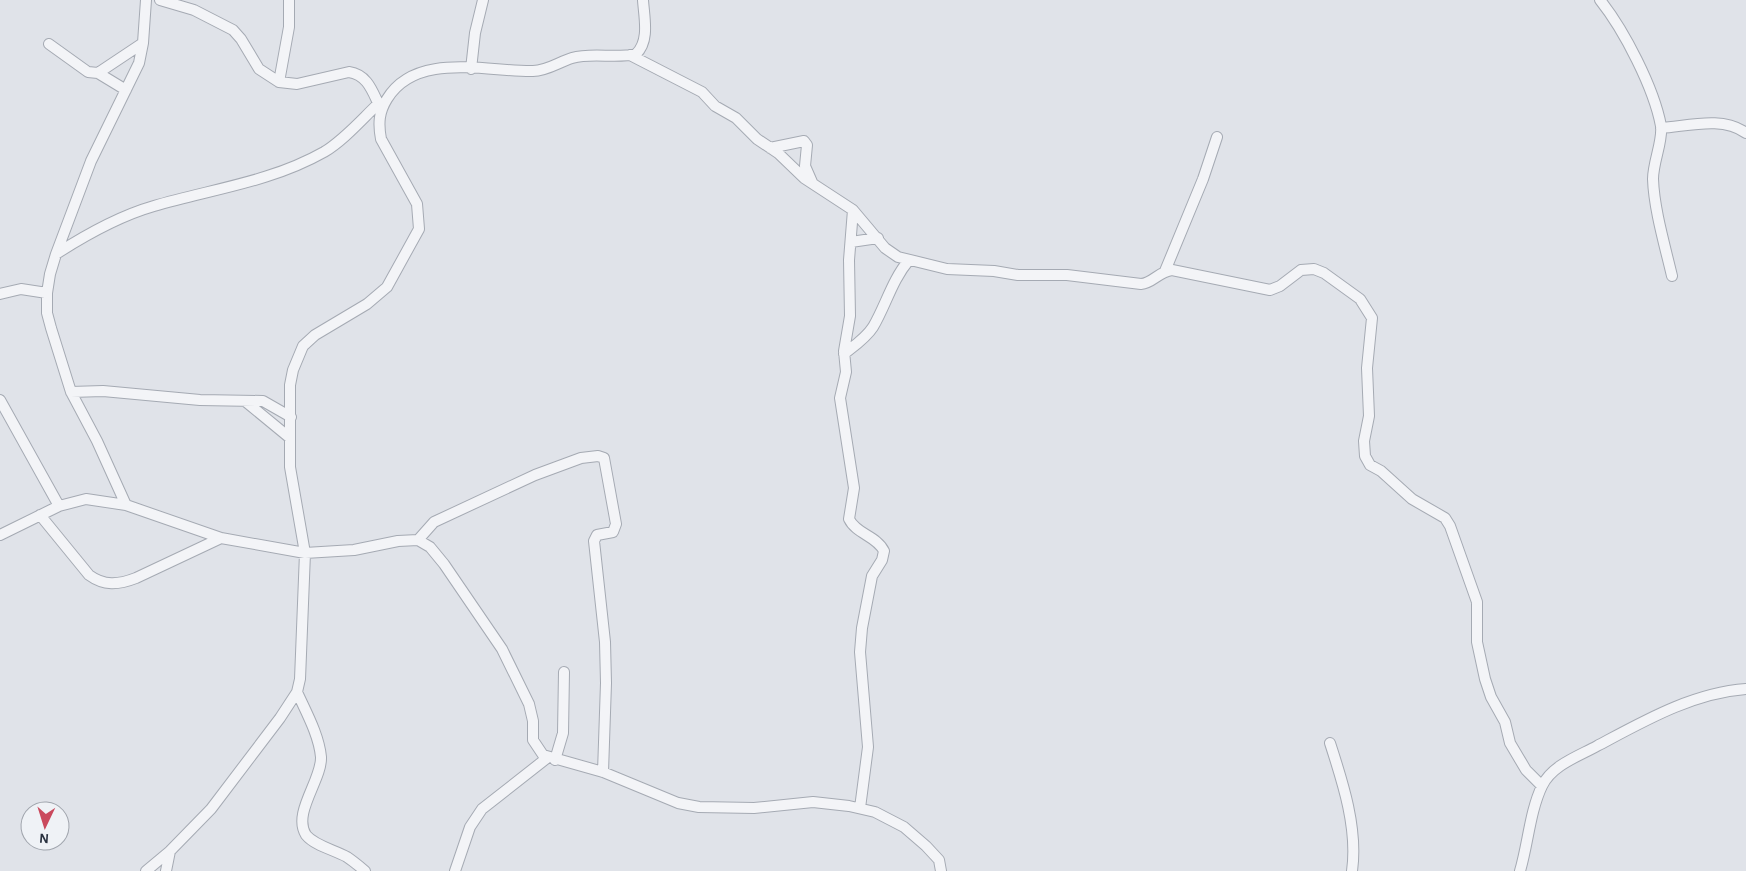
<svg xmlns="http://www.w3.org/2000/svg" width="1746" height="871" viewBox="0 0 1746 871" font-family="'Alegreya Sans',sans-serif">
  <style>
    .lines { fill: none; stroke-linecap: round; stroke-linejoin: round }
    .minor-casing { stroke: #a5aab3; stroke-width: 12 }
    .minor { stroke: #f3f4f7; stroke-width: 10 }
  </style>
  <rect width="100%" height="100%" fill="#e0e3e9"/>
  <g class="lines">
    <g class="minor-casing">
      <path id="minor" d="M 160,0 L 194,10 L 233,30 L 241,39 L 259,69 L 279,82 L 297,84 L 349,72 C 369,75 373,94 381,109
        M 1600,0 C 1624,30 1654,88 1661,126 C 1663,141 1653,162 1653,179 C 1654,209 1665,246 1672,276
        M 49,44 L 88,72 L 98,73 L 143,43
        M 630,55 L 702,92 L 715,106 L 736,118 L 757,139 L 778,153 L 804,178 L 853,210 L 885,248 L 898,257 L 947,269 L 994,271 L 1018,275 L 1067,275 L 1141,284 C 1153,283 1158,272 1172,270 L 1270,290 L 1280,286 L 1301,270 L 1314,269 L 1324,273 L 1360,299 L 1372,318 L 1367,368 L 1369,416 L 1364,441 L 1365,456 L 1370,465 L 1381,471 L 1412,499 L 1445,518 L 1450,526 L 1477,602 L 1477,642 L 1485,679 L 1491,697 L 1505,722 L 1510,743 L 1526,770 L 1542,786
        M 471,69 L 475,33 L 483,0
        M 98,73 L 126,90
        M 279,82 L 289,27 L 289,0
        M 1661,128 C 1689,126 1722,116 1746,133
        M 770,148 L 804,141 L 807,145 L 805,166 L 812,182
        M 853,210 L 849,260 L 850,316 L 844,351 L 846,372 L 840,398 L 854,488 L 849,519 C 856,534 877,536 884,551 L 882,560 L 872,576 L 862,628 L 860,652 L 868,747 L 860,808
        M 851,242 L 878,238
        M 56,254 C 87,234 119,216 154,206 C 212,189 271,182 324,152 C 344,140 361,120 378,104
        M 1165,271 L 1203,179 L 1217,137
        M 0,294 L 21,289 L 47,293
        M 844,354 C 854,346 866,338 873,327 C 886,305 892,280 909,260
        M 71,392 L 103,391 L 200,400 L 263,401 L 291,417
        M 0,400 L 59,506
        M 245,401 L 290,438
        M 126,505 L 97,441 L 71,392 L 51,328 L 47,313 L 47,293 L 50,274 L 56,254 L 91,161 L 139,63 L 143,43 L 146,0
        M 40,515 L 89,575 C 104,586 118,585 136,578 L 221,538
        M 0,535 L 59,506 L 86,499 L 126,505 L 221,538 L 305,553 L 354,550 L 398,541 L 418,540 L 430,547 L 444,564 L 502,649 L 529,704 L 533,721 L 533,740 L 543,755 L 603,772 L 678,803 L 699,807 L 754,808 L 813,802 L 849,806 L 875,812 L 904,827 L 926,846 L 939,860 L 941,871
        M 418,540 L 434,522 L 535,475 L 581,458 L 598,456 L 604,458 L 616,524 L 613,532 L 597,535 L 594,541 L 605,642 L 606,683 L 603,772
        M 297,692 C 306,712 319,735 321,757 C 322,780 292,813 306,835 C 315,846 335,850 347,857 C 353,861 359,866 365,871
        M 1330,743 C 1343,783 1358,829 1352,871
        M 555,760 L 563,733 L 564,672
        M 146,871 L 170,851 L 211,809 L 280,718 L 297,692 L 300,679 L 305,553 L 290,467 L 290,385 L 293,370 L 303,346 L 315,335 L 367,304 L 387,287 L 419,229 L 417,204 L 381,139 C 378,123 379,112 387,99 C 416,51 487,72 533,71 C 547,71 559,62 572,58 C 593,52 615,59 636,54 C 650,41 644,17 643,0
        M 166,871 L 170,851
        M 455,871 L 470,827 L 482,809 L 547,758
        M 1520,871 C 1528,844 1530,811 1542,786 C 1552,765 1579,756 1597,746 C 1644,721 1692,693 1746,689"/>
    </g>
    <use href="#minor" class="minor"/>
  </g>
  <g transform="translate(45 826) rotate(184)"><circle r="24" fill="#eff2f6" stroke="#a0a5ad"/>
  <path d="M0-4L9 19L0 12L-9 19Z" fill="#ca495d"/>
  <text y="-8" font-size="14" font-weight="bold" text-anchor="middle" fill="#29313f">N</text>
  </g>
</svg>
